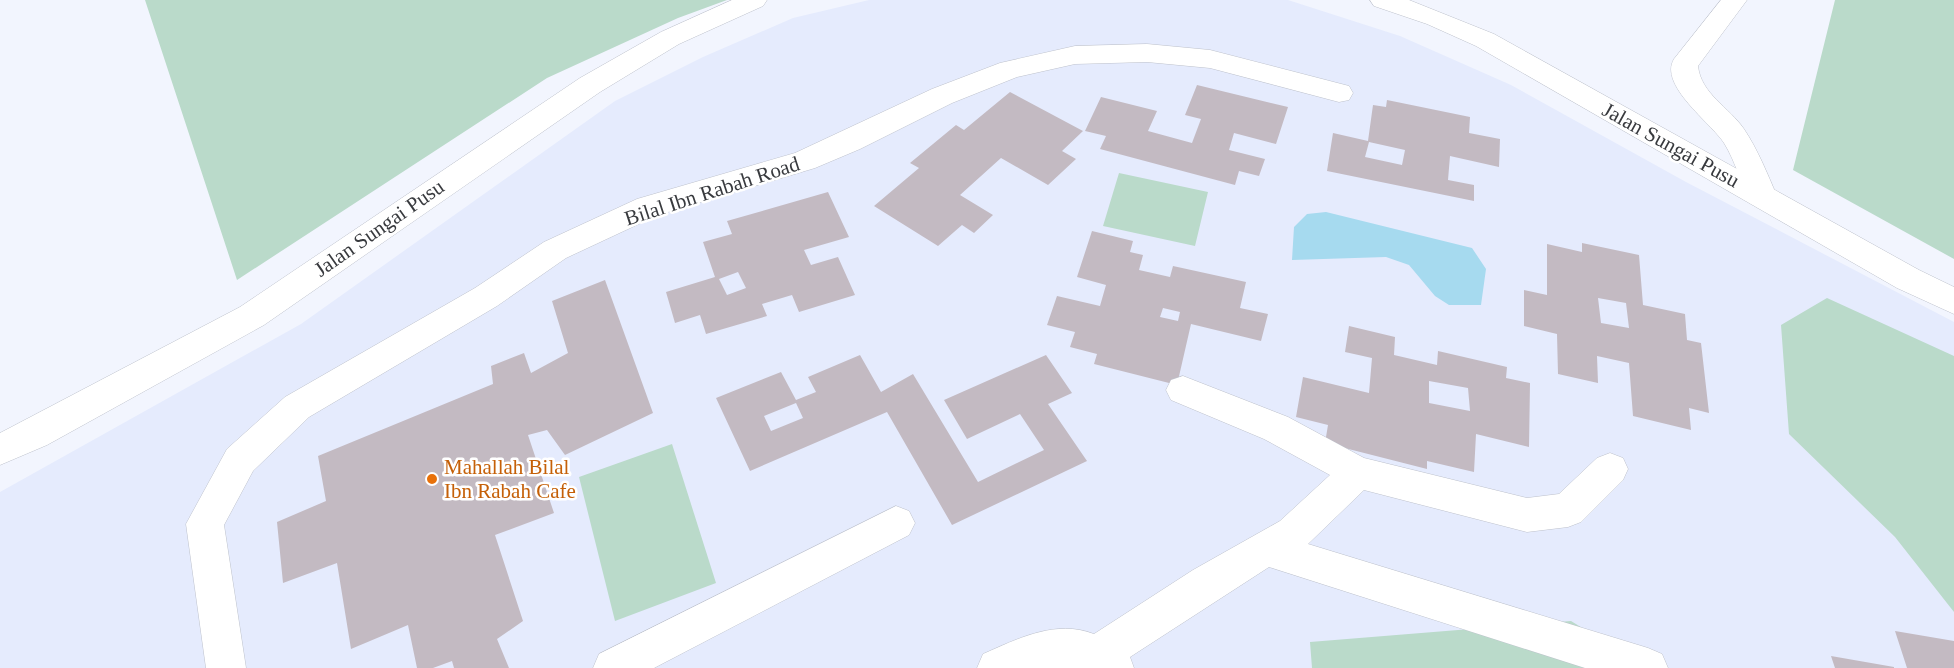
<svg xmlns="http://www.w3.org/2000/svg" width="1954" height="668" viewBox="0 0 1954 668" font-family="Georgia,serif">
  <style>
    .built { fill: #e5ebfd }
    .green { fill: #badaca }
    .water { fill: #a6daef }
    .building { fill: #c3bac2; fill-rule: evenodd }
    .lines { fill: none; stroke-linecap: round; stroke-linejoin: round }
    .minor-casing { stroke: #bec2cc; stroke-width: 1 }
    .major-casing { stroke: #bec2cc; stroke-width: 1 }
    .minor { fill: #fff; fill-rule: evenodd }
    .major { fill: #fff; fill-rule: evenodd }
    .food-dot { fill: #e8710a; stroke: #fff; stroke-width: 2 }
    .labels { text-anchor: middle; stroke-width: 5; stroke-linejoin: round; paint-order: stroke }
    .street-label { font-size: 21px; fill: #383a3e; stroke: #fff }
    .food-label { font-size: 21px; fill: #c56008; stroke: #fff; text-anchor: start }
  </style>
  <rect width="100%" height="100%" fill="#f2f5fe"/>
  <path class="built" d="M 869,0 L 1288,0 L 1400,36 L 1511,85 L 1686,182 L 1954,322 L 1954,668 L 0,668 L 0,492 L 301,324 L 615,101 L 703,57 L 793,18 Z"/>
  <path class="green" d="M 145,0 L 727,0 L 678,18 L 547,78 L 237,280 Z
    M 1835,0 L 1954,0 L 1954,259 L 1793,170 Z
    M 1119,173 L 1208,192 L 1195,246 L 1103,226 Z
    M 1827,298 L 1954,356 L 1954,612 L 1895,537 L 1789,434 L 1781,325 Z
    M 672,444 L 716,583 L 615,621 L 579,477 Z
    M 1571,621 L 1647,668 L 1312,668 L 1310,642 Z"/>
  <path class="water" d="M 1326,212 L 1472,248 L 1486,269 L 1481,305 L 1449,305 L 1435,296 L 1409,265 L 1386,257 L 1292,260 L 1294,227 L 1307,214 Z"/>
  <path class="building" d="M 1197,85 L 1288,107 L 1276,144 L 1234,133 L 1229,150 L 1265,159 L 1259,176 L 1239,171 L 1235,185 L 1100,149 L 1106,136 L 1085,131 L 1101,97 L 1157,111 L 1148,131 L 1192,143 L 1201,119 L 1185,115 Z
    M 1010,92 L 1083,131 L 1062,151 L 1076,159 L 1048,185 L 1001,158 L 960,195 L 993,215 L 974,233 L 962,225 L 938,246 L 874,206 L 919,168 L 910,163 L 956,125 L 964,130 Z
    M 1387,100 L 1470,117 L 1469,133 L 1500,139 L 1499,167 L 1450,156 L 1448,180 L 1474,185 L 1474,201 L 1327,171 L 1333,133 L 1368,141 L 1373,105 L 1386,107 ZM 1369,142 L 1405,150 L 1402,165 L 1365,157 Z
    M 828,192 L 849,237 L 804,250 L 811,265 L 838,257 L 855,295 L 799,312 L 792,295 L 762,304 L 767,316 L 706,334 L 700,315 L 675,323 L 666,292 L 715,277 L 703,242 L 732,234 L 727,221 ZM 738,272 L 746,288 L 727,295 L 719,279 Z
    M 1092,231 L 1133,241 L 1130,252 L 1143,255 L 1139,270 L 1170,277 L 1173,266 L 1246,282 L 1240,308 L 1268,314 L 1261,341 L 1191,324 L 1177,385 L 1094,364 L 1097,354 L 1070,347 L 1075,332 L 1047,325 L 1057,296 L 1100,306 L 1106,285 L 1077,277 ZM 1163,308 L 1180,312 L 1178,321 L 1160,317 Z
    M 1582,243 L 1639,255 L 1643,305 L 1685,314 L 1687,340 L 1701,343 L 1709,413 L 1689,408 L 1691,430 L 1633,416 L 1629,363 L 1597,356 L 1598,383 L 1558,374 L 1557,334 L 1524,326 L 1524,290 L 1547,295 L 1547,244 L 1582,252 ZM 1598,298 L 1626,303 L 1629,328 L 1601,323 Z
    M 605,280 L 653,413 L 565,455 L 547,430 L 528,435 L 554,513 L 495,535 L 523,621 L 497,639 L 509,668 L 454,668 L 452,661 L 433,668 L 417,668 L 408,625 L 351,649 L 337,563 L 283,583 L 277,522 L 326,501 L 318,456 L 493,384 L 491,366 L 524,353 L 531,373 L 568,353 L 552,301 Z
    M 1349,326 L 1395,337 L 1394,355 L 1437,365 L 1438,351 L 1507,367 L 1506,378 L 1530,383 L 1529,447 L 1476,434 L 1474,472 L 1427,461 L 1427,469 L 1325,443 L 1328,425 L 1296,417 L 1303,377 L 1369,393 L 1372,358 L 1345,352 ZM 1429,381 L 1468,388 L 1470,411 L 1429,403 Z
    M 860,355 L 881,392 L 913,374 L 978,482 L 1044,450 L 1020,414 L 967,439 L 944,400 L 1046,355 L 1072,393 L 1048,404 L 1087,461 L 952,525 L 887,412 L 750,471 L 716,398 L 781,372 L 796,400 L 816,392 L 808,377 ZM 796,403 L 803,418 L 771,431 L 764,416 Z
    M 1895,631 L 1954,641 L 1954,668 L 1907,668 Z
    M 1831,656 L 1894,667 L 1894,668 L 1835,668 Z"/>
  <g class="lines">
    <g class="minor-casing">
      <path id="minor" d="M 1721,0 L 1747,0 L 1698,66 C 1701,94 1729,107 1744,129 C 1758,150 1767,173 1777,196 L 1773,204 L 1762,207 L 1751,204 C 1741,185 1736,162 1724,143 C 1711,123 1658,85 1674,59 Z
        M 1147,44 L 1210,50 L 1349,86 L 1353,93 L 1349,100 L 1339,102 L 1210,68 L 1147,62 L 1075,64 L 1017,77 L 952,103 L 860,149 L 815,168 L 658,215 L 566,258 L 497,306 L 309,417 L 253,471 L 224,525 L 246,668 L 206,668 L 186,524 L 227,449 L 285,397 L 475,288 L 544,242 L 637,199 L 795,153 L 932,89 L 1000,63 L 1075,46 Z
        M 1183,376 L 1288,417 L 1364,458 L 1527,498 L 1559,494 L 1597,458 L 1610,453 L 1623,458 L 1628,469 L 1623,480 L 1581,522 L 1568,527 L 1527,532 L 1364,490 L 1308,544 L 1648,648 L 1662,654 L 1668,668 L 1585,668 L 1269,567 L 1130,657 L 1134,668 L 977,668 L 983,654 C 1017,639 1056,619 1094,634 L 1193,570 L 1280,521 L 1330,475 L 1264,439 L 1171,400 L 1166,390 L 1171,380 Z
        M 896,506 L 909,511 L 915,523 L 909,535 L 654,668 L 593,668 L 599,654 Z"/>
    </g>
    <g class="major-casing">
      <path id="major" d="M 732,0 L 767,0 L 763,6 L 679,44 L 600,92 L 264,325 L 47,445 L 0,465 L 0,433 L 240,307 L 580,78 L 661,32 Z
        M 1370,0 L 1409,0 L 1494,34 L 1919,270 L 1954,287 L 1954,314 L 1897,288 L 1476,46 L 1427,24 L 1374,6 Z"/>
    </g>
    <use href="#minor" class="minor"/>
    <use href="#major" class="major"/>
  </g>
  <circle class="food-dot" cx="432" cy="479" r="6"/>
  <g class="labels">
    <g class="street-label">
      <text transform="translate(1671 145) rotate(29)" y="7">Jalan Sungai Pusu</text>
      <text transform="translate(712 191) rotate(-18)" y="7">Bilal Ibn Rabah Road</text>
      <text transform="translate(379 228) rotate(-35)" y="7">Jalan Sungai Pusu</text>
    </g>
    <g class="food-label">
      <text x="444" y="474">Mahallah Bilal<tspan x="444" dy="24">Ibn Rabah Cafe</tspan></text>
    </g>
  </g>
</svg>
